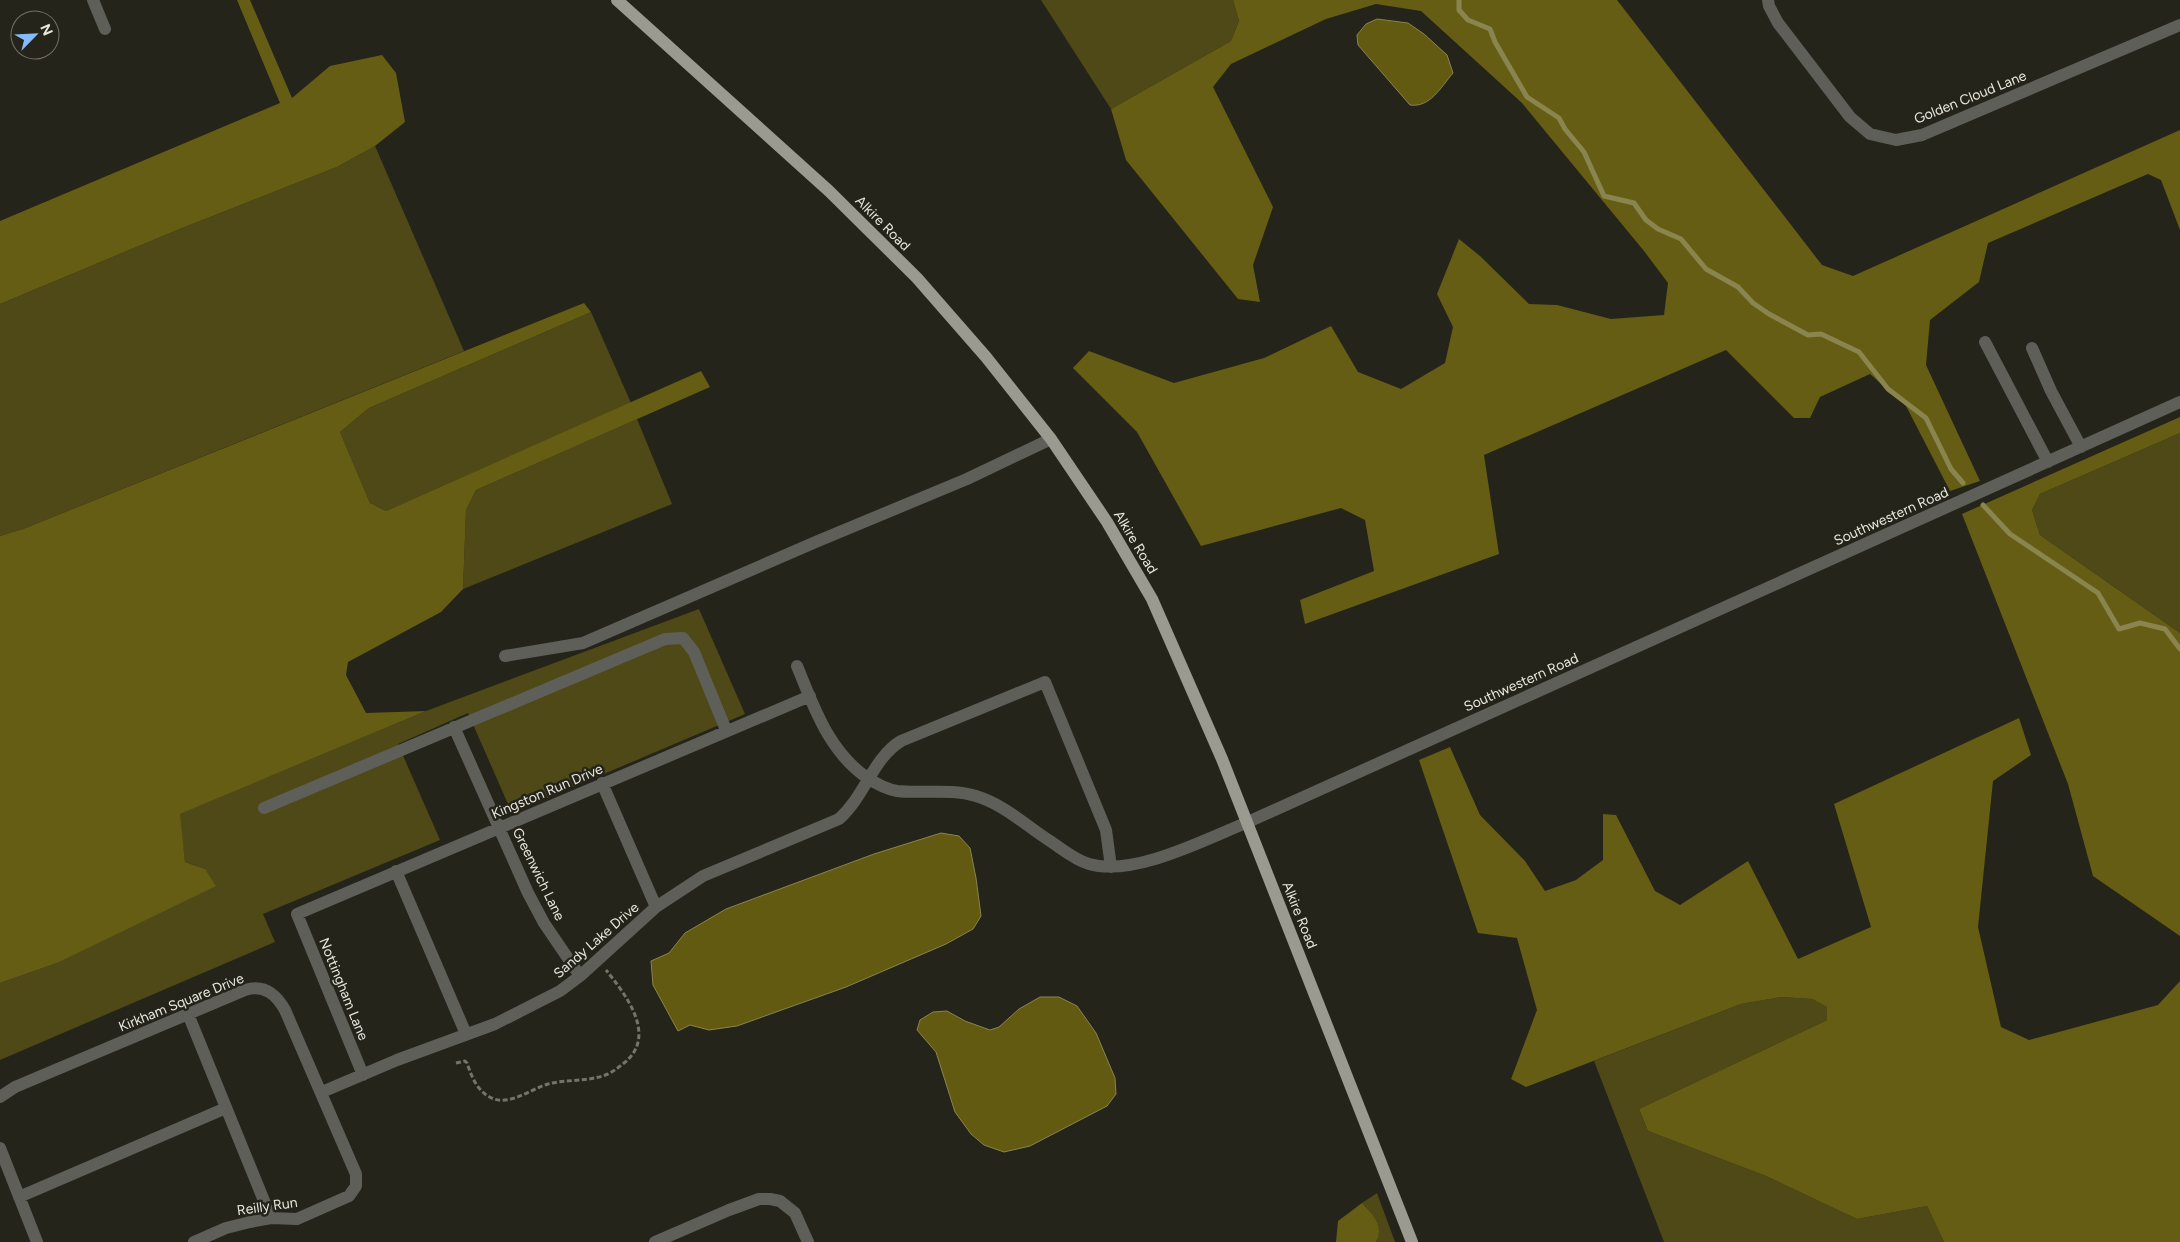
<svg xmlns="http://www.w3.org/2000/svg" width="2180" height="1242" viewBox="0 0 2180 1242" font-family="Figtree,sans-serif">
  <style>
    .green { fill: #4e4916 }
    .forest { fill: #645d13 }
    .water { fill: #625a10; stroke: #8a844e }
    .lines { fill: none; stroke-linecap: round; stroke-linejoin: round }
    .stream { stroke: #8a844e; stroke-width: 5 }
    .path { stroke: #74746b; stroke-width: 3; stroke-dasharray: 5 2.5; stroke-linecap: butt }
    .minor { stroke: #5f5f5a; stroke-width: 12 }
    .major { stroke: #9b9a90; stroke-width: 12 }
    .labels { text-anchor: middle; stroke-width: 5; stroke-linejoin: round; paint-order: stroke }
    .street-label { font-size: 14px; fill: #e7e7e0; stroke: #24241a }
  </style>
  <rect width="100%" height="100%" fill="#24241a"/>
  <path class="green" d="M 1041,0 L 1233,0 L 1239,21 L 1231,41 L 1111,109 Z
    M 375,146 L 464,351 L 23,529 L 0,536 L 0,304 L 182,228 L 337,167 Z
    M 591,312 L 631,403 L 386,511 L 370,503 L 340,432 L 369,408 Z
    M 637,419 L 672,504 L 463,589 L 466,510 L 476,490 Z
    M 2180,433 L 2180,633 L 2040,535 L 2032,510 L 2040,494 Z
    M 699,609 L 745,714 L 512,813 L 468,713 L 398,744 L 440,840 L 263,914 L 275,942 L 0,1060 L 0,983 L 57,963 L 205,869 L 185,862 L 179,814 L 426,711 Z
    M 1781,997 L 1812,999 L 1827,1007 L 1827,1020 L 1639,1109 L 1648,1131 L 1766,1176 L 1857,1219 L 1927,1206 L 1944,1242 L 1664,1242 L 1594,1061 L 1741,1004 Z
    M 1377,1193 L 1395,1242 L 1376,1242 C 1384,1227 1372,1213 1362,1203 Z"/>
  <path class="forest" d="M 237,0 L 250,0 L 292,98 L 330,66 L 382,55 L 396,73 L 405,122 L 375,146 L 337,167 L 182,228 L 0,304 L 0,221 L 280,103 Z
    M 1233,0 L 1617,0 L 1822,265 L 1853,276 L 2180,130 L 2180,230 L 2161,180 L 2148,174 L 1988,243 L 1979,282 L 1930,320 L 1926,365 L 1980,481 L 1950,491 L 1906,406 L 1870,374 L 1820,397 L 1810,418 L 1794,418 L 1726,350 L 1484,455 L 1499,554 L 1305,624 L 1300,600 L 1374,571 L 1365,520 L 1341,508 L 1201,546 L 1137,432 L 1073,368 L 1089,351 L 1174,383 L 1264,358 L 1331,326 L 1358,372 L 1401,389 L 1445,363 L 1453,327 L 1437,294 L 1459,239 L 1480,256 L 1529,304 L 1557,305 L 1611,319 L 1664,315 L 1668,283 L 1644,251 L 1522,103 L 1421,11 L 1376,4 L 1326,19 L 1231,64 L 1213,87 L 1273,207 L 1253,265 L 1260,302 L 1238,299 L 1126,160 L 1111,109 L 1231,41 L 1239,21 Z
    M 584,303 L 591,312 L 369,408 L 340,432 L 370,503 L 386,511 L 701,371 L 710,387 L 476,490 L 466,510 L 463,589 L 441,612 L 348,662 L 346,675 L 366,713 L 426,711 L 180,814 L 185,862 L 205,869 L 216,886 L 57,963 L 0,983 L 0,536 L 23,529 Z
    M 2180,417 L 2180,433 L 2040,494 L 2032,510 L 2040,535 L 2180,633 L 2180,936 L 2093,876 L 2068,784 L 1962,514 Z
    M 2019,718 L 2031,755 L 1993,781 L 1978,927 L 2001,1027 L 2029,1040 L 2158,1005 L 2180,981 L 2180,1242 L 1944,1242 L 1927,1206 L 1857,1219 L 1766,1176 L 1648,1131 L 1639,1109 L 1827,1020 L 1827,1007 L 1812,999 L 1781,997 L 1741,1004 L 1526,1087 L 1511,1079 L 1537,1010 L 1517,938 L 1478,933 L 1419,760 L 1450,747 L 1480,815 L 1525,861 L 1545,891 L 1576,880 L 1603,860 L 1603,814 L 1616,815 L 1655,891 L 1680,905 L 1748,861 L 1798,959 L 1871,927 L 1834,804 Z
    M 1362,1203 C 1372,1213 1385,1227 1376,1242 L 1336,1242 L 1338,1221 Z"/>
  <path class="water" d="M 1377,19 L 1408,23 L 1424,34 L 1447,55 L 1453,73 C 1441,87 1430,108 1410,105 L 1358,45 L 1357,35 L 1366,24 Z
    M 941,833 L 959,836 L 970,848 L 976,878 L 981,916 L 973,929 L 946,944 L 846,987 L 737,1026 L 709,1030 L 690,1025 L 678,1031 L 653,985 L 651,961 L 669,953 L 685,933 L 726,909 L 874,854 Z
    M 1040,997 L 1059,997 L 1077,1006 L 1096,1033 L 1115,1078 L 1116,1094 L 1107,1106 L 1030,1146 L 1004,1152 L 984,1145 L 971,1134 L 955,1112 L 936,1052 L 917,1030 L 920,1020 L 933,1012 L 947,1011 L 965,1021 L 990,1030 L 999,1027 L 1019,1009 Z"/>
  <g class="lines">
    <path class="stream" d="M 1459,0 L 1459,10 L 1468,20 L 1490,29 L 1495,42 L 1527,97 L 1559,118 L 1565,129 L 1584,152 L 1604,196 L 1634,203 L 1646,220 L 1658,229 L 1681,239 L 1706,269 L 1738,287 L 1753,303 L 1769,314 L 1808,335 L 1821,334 L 1859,352 L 1888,389 L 1926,418 L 1951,469 L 1963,483
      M 1983,505 L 2010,534 L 2098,593 L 2119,629 L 2140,623 L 2165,629 L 2180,649"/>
    <path class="path" d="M 456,1063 L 465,1061 L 467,1063 C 472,1078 478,1093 494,1099 C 511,1105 531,1089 548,1084 C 567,1079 589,1082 608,1074 C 614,1071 619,1067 624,1063 C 658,1036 626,995 606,970"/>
    <path class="minor" d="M 93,0 L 105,29
      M 1768,0 L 1769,6 L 1778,23 L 1850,117 L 1870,134 L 1896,140 L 1922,135 L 2180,25
      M 1985,342 L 2048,462
      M 2032,348 L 2051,391 L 2081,447
      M 505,656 L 583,643 L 818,541 L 967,479 L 1051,439
      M 797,666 C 814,707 828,750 866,777 C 875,783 885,789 897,791 C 923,794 950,788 976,796 C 1005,805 1025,825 1050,841 C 1062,849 1075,860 1089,864 C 1134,877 1206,839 1248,822 L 2180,402
      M 454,727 L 528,893 L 544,923 L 580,976
      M 602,783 L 656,907
      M 264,808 L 665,639 L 683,638 L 694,652 L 726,730
      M 396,871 L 466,1034
      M 188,1014 L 271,1218
      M 363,1075 L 297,914 L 810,696
      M 322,1092 L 397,1060 L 495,1024 L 560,991 L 580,976 L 656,907 L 703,876 L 839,819 C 865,796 873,758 901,741 L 1045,682 L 1106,830 L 1111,867
      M 0,1097 L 15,1087 L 245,990 C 264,984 276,994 285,1010 L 356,1174 L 356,1186 L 349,1196 L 297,1219 L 271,1218 L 250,1222 L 226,1228 L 194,1242
      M 0,1148 L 37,1242
      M 19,1197 L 226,1108
      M 655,1242 L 729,1210 L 759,1199 L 770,1199 L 780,1201 L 795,1213 L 808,1242"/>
    <path class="major" d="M 617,0 L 829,191 L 917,278 L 986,357 L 1051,439 L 1107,522 L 1152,599 L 1222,759 L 1412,1242"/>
  </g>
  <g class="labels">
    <g class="street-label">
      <text transform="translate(1970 97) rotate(-22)" y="5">Golden Cloud Lane</text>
      <text transform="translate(883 223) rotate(45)" y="5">Alkire Road</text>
      <text transform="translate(1891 516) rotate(-24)" y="5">Southwestern Road</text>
      <text transform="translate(1136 542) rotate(59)" y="5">Alkire Road</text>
      <text transform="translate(1521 682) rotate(-24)" y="5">Southwestern Road</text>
      <text transform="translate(547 791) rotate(-23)" y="5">Kingston Run Drive</text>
      <text transform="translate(539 874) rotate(64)" y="5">Greenwich Lane</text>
      <text transform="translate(1300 915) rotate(68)" y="5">Alkire Road</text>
      <text transform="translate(596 940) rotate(-41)" y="5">Sandy Lake Drive</text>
      <text transform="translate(344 989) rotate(68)" y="5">Nottingham Lane</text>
      <text transform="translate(181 1002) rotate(-22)" y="5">Kirkham Square Drive</text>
      <text transform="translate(267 1206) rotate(-8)" y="5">Reilly Run</text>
    </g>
  </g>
  <g transform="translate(35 35) rotate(66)"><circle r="24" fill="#24241a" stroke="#727269"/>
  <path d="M0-4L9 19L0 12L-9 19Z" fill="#85bbfb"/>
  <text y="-8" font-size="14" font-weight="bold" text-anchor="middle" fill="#e7e7e0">N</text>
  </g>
</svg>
